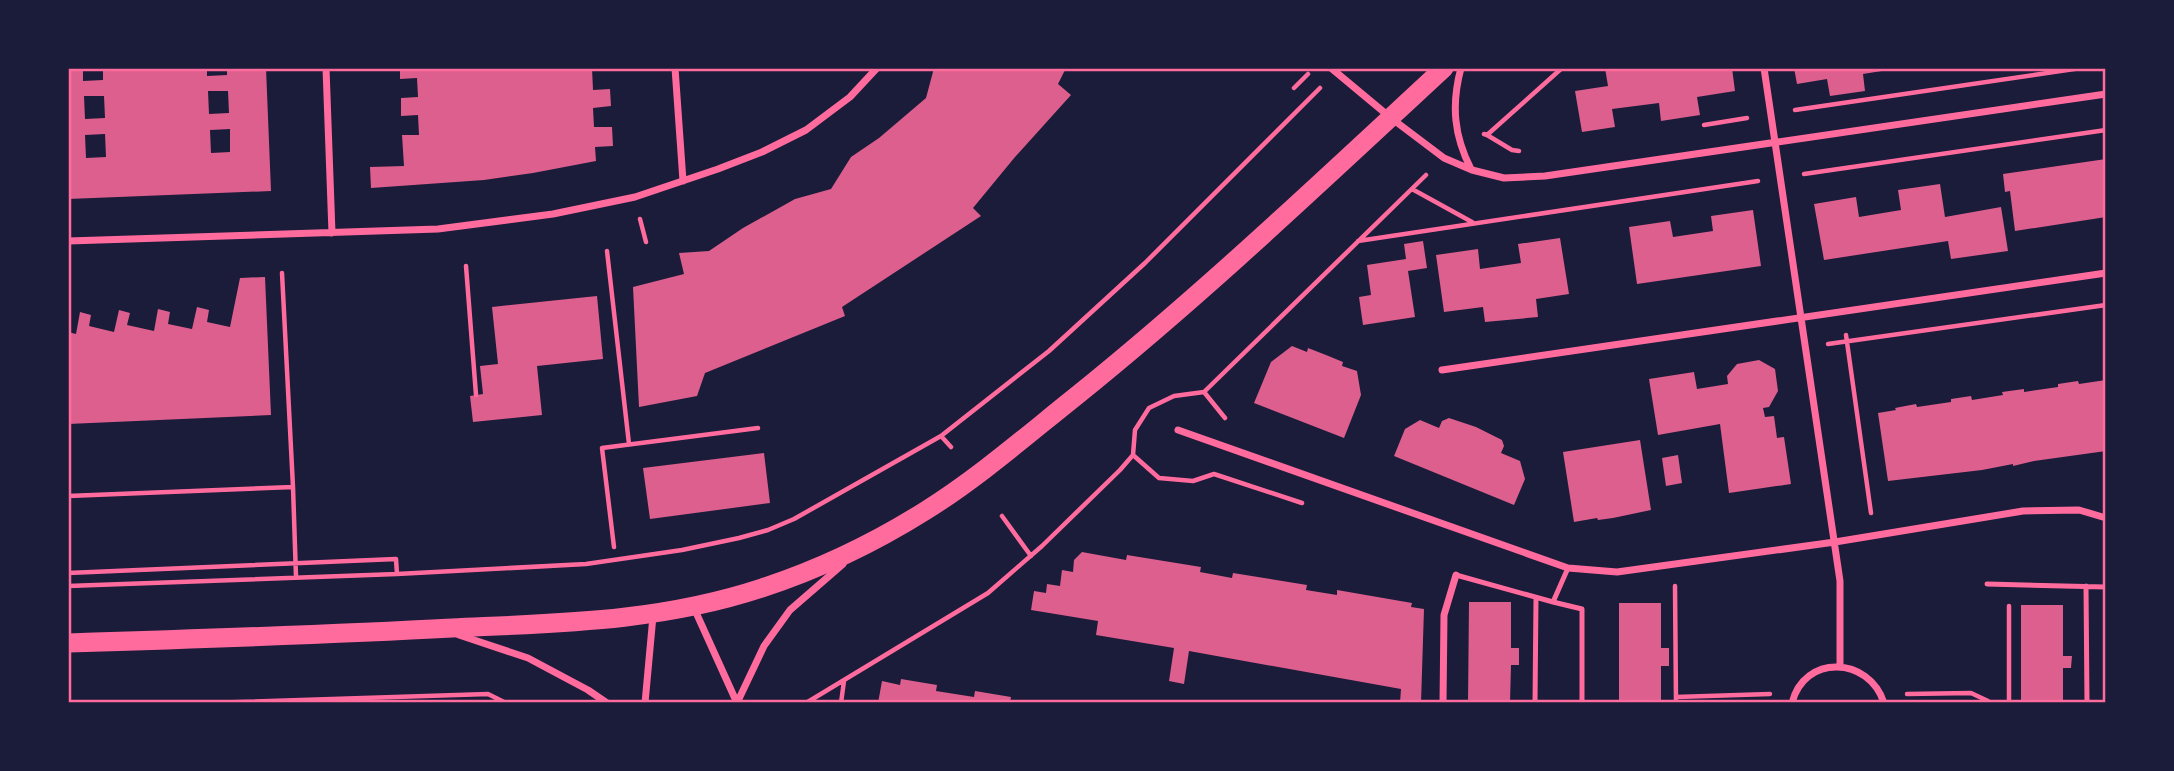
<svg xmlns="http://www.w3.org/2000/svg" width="2174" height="771" viewBox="0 0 2174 771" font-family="'Asap Condensed',sans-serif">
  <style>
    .building { fill: #dd5f8e; fill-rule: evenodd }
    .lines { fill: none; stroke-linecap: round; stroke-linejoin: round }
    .path { stroke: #ff6b9d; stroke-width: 4.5 }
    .service { stroke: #ff6b9d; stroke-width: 5 }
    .minor { stroke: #ff6b9d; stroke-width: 7 }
    .trunk { stroke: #ff6b9d; stroke-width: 19 }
    .neatline { fill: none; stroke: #ff6b9d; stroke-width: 2.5 }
  </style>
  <rect width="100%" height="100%" fill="#1b1b3a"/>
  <path class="building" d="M 68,68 L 83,68 L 83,81 L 103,80 L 103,68 L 207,68 L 207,76 L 227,75 L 227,68 L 266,68 L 271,191 L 68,199 ZM 208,91 L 228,91 L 229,113 L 209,114 ZM 84,96 L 104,96 L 105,118 L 85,119 ZM 230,129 L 230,152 L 211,153 L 210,130 ZM 105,134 L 106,157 L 86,158 L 85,135 Z
    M 400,68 L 592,68 L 593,90 L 610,89 L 611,106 L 593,108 L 594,127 L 612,127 L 613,146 L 595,147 L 596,161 L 533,173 L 484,180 L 371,188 L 370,167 L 404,166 L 402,135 L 419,135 L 418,115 L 401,116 L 401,98 L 418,97 L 417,78 L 400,79 Z
    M 934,68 L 1066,68 L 1058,84 L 1071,95 L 1015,157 L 973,208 L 981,216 L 842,307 L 845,316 L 705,373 L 697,396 L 639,407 L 633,287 L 684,274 L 679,253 L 709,251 L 743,228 L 795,199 L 831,189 L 851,157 L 879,138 L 926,98 Z
    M 1605,68 L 1732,68 L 1735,91 L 1697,97 L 1700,115 L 1661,121 L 1659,103 L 1612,109 L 1615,127 L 1582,132 L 1575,91 L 1608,86 Z
    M 1794,68 L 1888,68 L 1888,70 L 1863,74 L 1865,91 L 1830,96 L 1827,79 L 1797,84 Z
    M 2106,159 L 2106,217 L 2015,231 L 2010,191 L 2005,192 L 2003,174 Z
    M 1940,184 L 1945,217 L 2001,207 L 2008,251 L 1951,259 L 1948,241 L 1824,260 L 1814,204 L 1856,197 L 1859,217 L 1901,210 L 1898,190 Z
    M 1753,210 L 1761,266 L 1637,284 L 1629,227 L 1670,221 L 1673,237 L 1713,231 L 1711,216 Z
    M 1560,238 L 1569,294 L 1536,299 L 1538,317 L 1485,322 L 1483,307 L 1444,312 L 1436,255 L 1478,249 L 1480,269 L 1521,263 L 1518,244 Z
    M 1423,241 L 1427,268 L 1408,271 L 1415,317 L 1363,325 L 1359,297 L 1371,295 L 1367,265 L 1406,259 L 1404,244 Z
    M 265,277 L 271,415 L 68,424 L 68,332 L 76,334 L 80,312 L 91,315 L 89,326 L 114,332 L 119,310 L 130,313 L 127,325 L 154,331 L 158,309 L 170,312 L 168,324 L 192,329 L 197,307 L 209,310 L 207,322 L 230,327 L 240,278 Z
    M 597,296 L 603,359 L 537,366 L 542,415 L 473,422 L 470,396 L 483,394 L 480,366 L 498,364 L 492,307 Z
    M 1292,346 L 1307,352 L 1308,348 L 1326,355 L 1343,362 L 1342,366 L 1357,371 L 1361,395 L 1344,438 L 1254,403 L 1271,362 Z
    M 1759,360 L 1775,369 L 1778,391 L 1769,407 L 1763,408 L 1765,417 L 1774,416 L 1777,438 L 1784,437 L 1791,484 L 1729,493 L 1720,424 L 1658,435 L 1649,379 L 1694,372 L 1697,389 L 1728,384 L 1727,376 L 1737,364 Z
    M 2106,380 L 2106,451 L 2034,461 L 2013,466 L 2013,464 L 1982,470 L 1888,481 L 1878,413 L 1896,410 L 1895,408 L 1916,404 L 1917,407 L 1951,402 L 1951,399 L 1971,396 L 1972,400 L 2003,395 L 2002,392 L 2024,389 L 2024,392 L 2058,387 L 2058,384 L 2078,381 L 2079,384 Z
    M 1449,418 L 1476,427 L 1502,440 L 1504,446 L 1501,453 L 1520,461 L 1525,479 L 1514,505 L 1394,456 L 1405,429 L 1420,420 L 1439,428 L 1442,421 Z
    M 1640,440 L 1651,510 L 1613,518 L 1598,520 L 1597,518 L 1574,522 L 1563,452 Z
    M 764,453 L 770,503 L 650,519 L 643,468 Z
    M 1678,455 L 1682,483 L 1666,486 L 1662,458 Z
    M 1082,552 L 1126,560 L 1127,555 L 1201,567 L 1200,572 L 1232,578 L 1233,573 L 1307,585 L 1306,590 L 1337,595 L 1337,590 L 1412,603 L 1411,607 L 1424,609 L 1421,703 L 1400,703 L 1401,689 L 1189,651 L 1184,684 L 1169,681 L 1174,648 L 1096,635 L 1098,621 L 1031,610 L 1034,591 L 1046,593 L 1047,584 L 1060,586 L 1062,570 L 1073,572 L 1074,560 Z
    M 1469,602 L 1511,602 L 1511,648 L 1519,648 L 1519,665 L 1511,665 L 1510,703 L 1468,703 Z
    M 1619,603 L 1661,603 L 1661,648 L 1669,648 L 1669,666 L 1661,666 L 1661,703 L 1619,703 Z
    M 2021,605 L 2063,605 L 2063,656 L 2072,656 L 2071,668 L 2063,668 L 2063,703 L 2021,703 Z
    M 901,679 L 937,685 L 936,691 L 974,697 L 975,691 L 1011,697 L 1010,703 L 878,703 L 882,681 L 900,685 Z"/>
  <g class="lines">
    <path class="path" d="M 1294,88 L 1308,74
      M 1795,110 L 2081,68
      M 1704,125 L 1747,118
      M 1484,134 L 1487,135 L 1562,68
      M 1487,135 L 1512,150 L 1519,151
      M 1804,174 L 2106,130
      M 1412,189 L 1472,222
      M 640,219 L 646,242
      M 1358,241 L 1758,181
      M 607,251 L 629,444
      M 466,266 L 476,395
      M 282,273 L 293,487 L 296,577
      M 1846,335 L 1871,513
      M 1828,344 L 2106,305
      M 1204,392 L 1225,418
      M 941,436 L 951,447
      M 1133,455 L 1159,478 L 1193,481 L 1214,474 L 1302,503
      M 68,496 L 293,487
      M 1002,516 L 1031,556
      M 614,547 L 602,448 L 758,428
      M 68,573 L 396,559 L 397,574
      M 68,586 L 397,574 L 586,564 L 682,550 L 739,538 L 768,530 L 794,519 L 941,436 L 1049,351 L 1145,263 L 1320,88
      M 1675,586 L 1676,703
      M 1907,694 L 1971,693 L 1988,701
      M 1676,697 L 1770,694
      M 208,703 L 488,694 L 506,703
      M 806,703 L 988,593 L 1042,546 L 1120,470 L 1133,455 L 1135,430 L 1149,408 L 1174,396 L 1204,392 L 1426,175
      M 841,703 L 844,681
      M 2009,703 L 2009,606"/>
    <path class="service" d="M 1456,575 L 1553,602 L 1568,568
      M 1987,584 L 2106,587
      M 2086,586 L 2087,703
      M 1553,602 L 1582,609 L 1582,703
      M 1535,703 L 1536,598"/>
    <path class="minor" d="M 326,68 L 332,233
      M 675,68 L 683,181
      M 1331,68 L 1391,118 L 1444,158 L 1472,170 L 1504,178 L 1545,176 L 2106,94
      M 1461,68 C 1451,105 1454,136 1471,169
      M 1764,68 L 1840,581 L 1840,666
      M 68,241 L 438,229 L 553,214 L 635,197 L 718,169 L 762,152 L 806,130 L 850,97 L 877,68
      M 1442,370 L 2106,273
      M 1178,430 L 1568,568 L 1617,572 L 1835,542 L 2023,511 L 2079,510 L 2106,518
      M 694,608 L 737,703
      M 459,635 L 528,658 L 588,690 L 607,703
      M 645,703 L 653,616
      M 737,703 L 764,646 L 790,610 L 843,564
      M 1443,703 L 1444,615 L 1456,575
      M 1792,703 C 1804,654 1869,656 1884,703"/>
    <path class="trunk" d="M 68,643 C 196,639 324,635 452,628 C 559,623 659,622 762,588 C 820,569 874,543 925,511 C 978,478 1026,436 1075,397 C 1203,294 1323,180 1444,68"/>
  </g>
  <rect width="2174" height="771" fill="none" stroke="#1b1b3a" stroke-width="140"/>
  <rect x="70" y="70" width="2034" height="631" class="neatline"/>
</svg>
